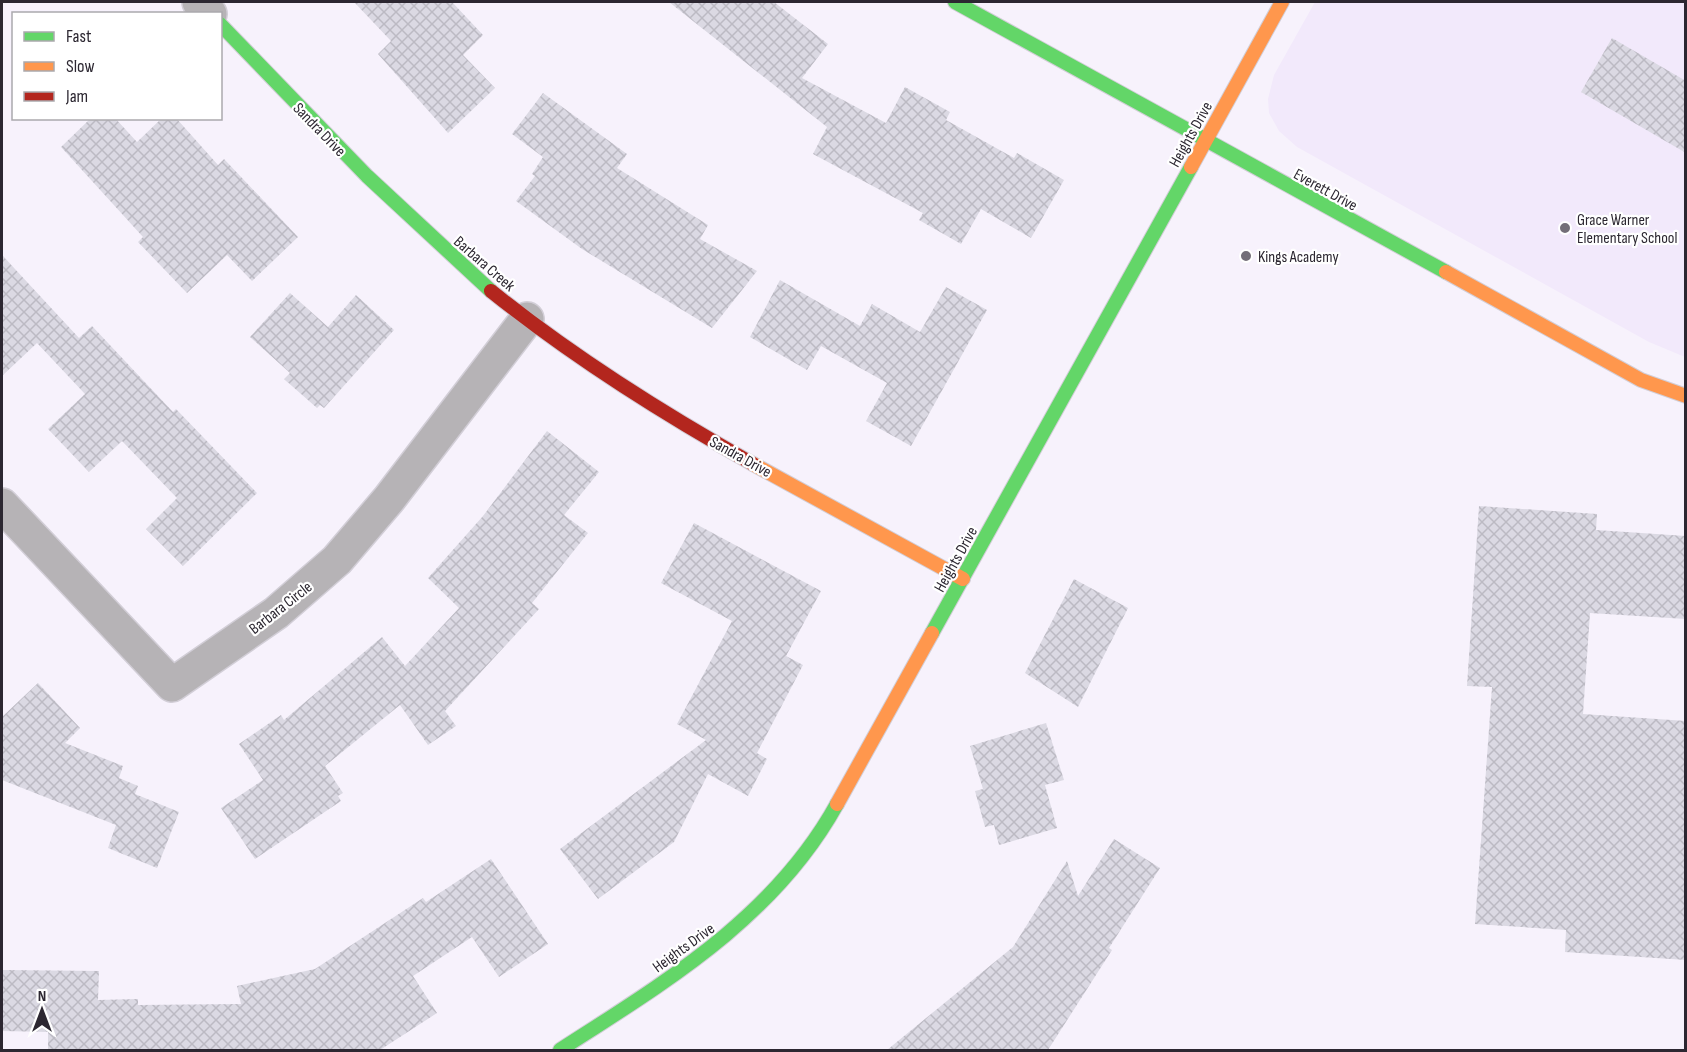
<svg xmlns="http://www.w3.org/2000/svg" width="1687" height="1052" viewBox="0 0 1687 1052" font-family="'Sofia Sans Condensed',sans-serif">
  <style>
    .built { fill: #f2e9fb }
    .building { fill: url(#building-cross-hatch) }
    .lines { fill: none; stroke-linecap: round; stroke-linejoin: round }
    .street-casing { stroke: #d2ced7; stroke-width: 36 }
    .fast-casing { stroke: #d2ced7; stroke-width: 16 }
    .slow-casing { stroke: #d2ced7; stroke-width: 16 }
    .jam-casing { stroke: #d2ced7; stroke-width: 16 }
    .street { stroke: #b6b3b6; stroke-width: 33 }
    .fast { stroke: #63d668; stroke-width: 14 }
    .slow { stroke: #ff974d; stroke-width: 14 }
    .jam { stroke: #b3261e; stroke-width: 14 }
    .poi-dot { fill: #736e78; stroke: #fff; stroke-width: 2 }
    .labels { text-anchor: middle; stroke-width: 4.5; stroke-linejoin: round; paint-order: stroke }
    .street-label { font-size: 16px; fill: #2c2731; stroke: #fff }
    .poi-label { font-size: 16px; fill: #2c2731; stroke: #fff; text-anchor: start }
  </style>
  <defs>
    <pattern id="building-cross-hatch" width="8" height="8" patternUnits="userSpaceOnUse" patternTransform="scale(1.5)"><rect width="8" height="8" fill="#dbd9e3"/><path d="M0 0l8 8M0 8l8-8" fill="none" stroke="#bcbac3"/></pattern>
  </defs>
  <rect width="100%" height="100%" fill="#f7f2fc"/>
  <path class="built" d="M 1315,2 L 1685,2 L 1685,357 L 1649,342 L 1297,147 L 1279,131 L 1269,113 L 1268,99 L 1274,75 Z"/>
  <path class="building" d="M 354,2 L 452,2 L 483,35 L 463,55 L 495,88 L 448,133 L 378,54 L 391,41 Z
    M 669,2 L 774,2 L 828,44 L 802,78 L 886,123 L 905,87 L 950,112 L 946,120 L 1014,158 L 1017,153 L 1064,180 L 1031,238 L 981,209 L 961,244 L 919,220 L 923,213 L 813,154 L 827,127 Z
    M 1612,38 L 1686,81 L 1686,153 L 1581,92 Z
    M 543,93 L 627,154 L 617,168 L 708,225 L 700,239 L 757,271 L 712,328 L 582,249 L 516,201 L 535,176 L 532,174 L 543,157 L 512,134 Z
    M 91,118 L 115,118 L 137,142 L 162,118 L 176,118 L 218,165 L 224,159 L 298,237 L 252,281 L 227,255 L 187,293 L 138,242 L 143,237 L 61,147 Z
    M 2,255 L 79,338 L 92,326 L 173,412 L 176,409 L 257,493 L 183,566 L 146,529 L 177,498 L 122,441 L 89,472 L 48,429 L 85,394 L 37,343 L 2,376 Z
    M 780,280 L 860,326 L 872,304 L 920,332 L 946,287 L 987,310 L 911,446 L 866,421 L 887,383 L 821,346 L 807,370 L 750,337 Z
    M 290,293 L 328,327 L 356,295 L 394,330 L 324,408 L 320,405 L 317,408 L 284,379 L 290,373 L 250,337 Z
    M 547,431 L 599,472 L 564,515 L 588,533 L 532,603 L 539,609 L 445,711 L 456,726 L 428,745 L 400,705 L 325,766 L 343,793 L 338,796 L 341,801 L 255,859 L 221,808 L 263,780 L 239,744 L 281,715 L 284,720 L 382,637 L 405,666 L 459,608 L 428,578 L 483,516 Z
    M 1479,506 L 1597,514 L 1596,530 L 1686,536 L 1686,619 L 1590,613 L 1583,714 L 1686,721 L 1686,960 L 1565,952 L 1566,930 L 1475,924 L 1492,687 L 1467,686 Z
    M 694,523 L 821,591 L 786,656 L 803,665 L 757,753 L 767,759 L 748,796 L 708,774 L 674,842 L 598,899 L 560,849 L 706,740 L 677,724 L 732,621 L 661,583 Z
    M 1074,579 L 1128,608 L 1078,707 L 1025,673 Z
    M 38,683 L 80,728 L 65,743 L 123,766 L 119,778 L 138,786 L 135,794 L 179,812 L 157,868 L 108,848 L 116,825 L 2,780 L 2,717 Z
    M 1046,723 L 1064,780 L 1045,785 L 1057,828 L 999,845 L 994,825 L 985,827 L 975,791 L 983,789 L 970,746 Z
    M 1114,839 L 1160,868 L 1109,948 L 1112,950 L 1048,1050 L 887,1050 L 1013,947 L 1067,861 L 1078,896 Z
    M 491,859 L 548,944 L 499,977 L 472,937 L 413,976 L 437,1013 L 380,1050 L 48,1050 L 48,1032 L 2,1031 L 2,970 L 99,971 L 98,1000 L 138,999 L 138,1005 L 241,1004 L 237,986 L 315,969 L 423,898 L 426,902 Z"/>
  <g class="lines">
    <g class="street-casing">
      <path id="street" d="M 199,2 L 210,14
        M 2,505 L 172,685 L 276,613 L 337,560 L 389,499 L 527,319"/>
    </g>
    <g class="fast-casing">
      <path id="fast" d="M 955,2 L 1446,272
        M 220,24 L 367,176 L 491,291
        M 932,633 L 1191,167
        M 560,1050 C 665,982 774,918 837,804"/>
    </g>
    <g class="slow-casing">
      <path id="slow" d="M 1191,167 L 1282,2
        M 1446,272 L 1641,380 L 1686,396
        M 753,464 L 963,579
        M 837,804 L 932,633"/>
    </g>
    <g class="jam-casing">
      <path id="jam" d="M 491,291 C 573,357 662,413 753,464"/>
    </g>
    <use href="#street" class="street"/>
    <use href="#fast" class="fast"/>
    <use href="#slow" class="slow"/>
    <use href="#jam" class="jam"/>
  </g>
  <g class="poi-dot">
    <circle cx="1565" cy="228" r="6"/>
    <circle cx="1246" cy="256" r="6"/>
  </g>
  <g class="labels">
    <g class="street-label">
      <text transform="translate(320 129) rotate(46)" y="6">Sandra Drive</text>
      <text transform="translate(1190 134) rotate(-61)" y="6">Heights Drive</text>
      <text transform="translate(1326 189) rotate(29)" y="6">Everett Drive</text>
      <text transform="translate(485 263) rotate(41)" y="6">Barbara Creek</text>
      <text transform="translate(741 456) rotate(29)" y="6">Sandra Drive</text>
      <text transform="translate(955 559) rotate(-61)" y="6">Heights Drive</text>
      <text transform="translate(280 607) rotate(-38)" y="6">Barbara Circle</text>
      <text transform="translate(683 947) rotate(-36)" y="6">Heights Drive</text>
    </g>
    <g class="poi-label">
      <text x="1577" y="225">Grace Warner<tspan x="1577" dy="18">Elementary School</tspan></text>
      <text x="1258" y="262">Kings Academy</text>
    </g>
  </g>
  <rect width="1687" height="1052" fill="none" stroke="#2c2731" stroke-width="6"/>
  <rect x="12" y="12" width="210" height="108" fill="#ffffff" stroke="#aba9ad" stroke-width="1.5"/>
  <rect x="24" y="32" width="30" height="9" fill="#63d668" stroke="#aba9ad" stroke-width="1.5"/>
  <text x="66" y="42" font-size="18" fill="#2c2731">Fast</text>
  <rect x="24" y="62" width="30" height="9" fill="#ff974d" stroke="#aba9ad" stroke-width="1.5"/>
  <text x="66" y="72" font-size="18" fill="#2c2731">Slow</text>
  <rect x="24" y="92" width="30" height="9" fill="#b3261e" stroke="#aba9ad" stroke-width="1.5"/>
  <text x="66" y="102" font-size="18" fill="#2c2731">Jam</text>
  <g transform="translate(42 1010)" stroke="#ffffff" stroke-width="4.5" paint-order="stroke">
  <path d="M0-4.5L10 22L0 15L-10 22Z" fill="#2c2731"/>
  <text y="-9" font-size="16" font-weight="bold" text-anchor="middle" fill="#2c2731">N</text>
  </g>
</svg>
